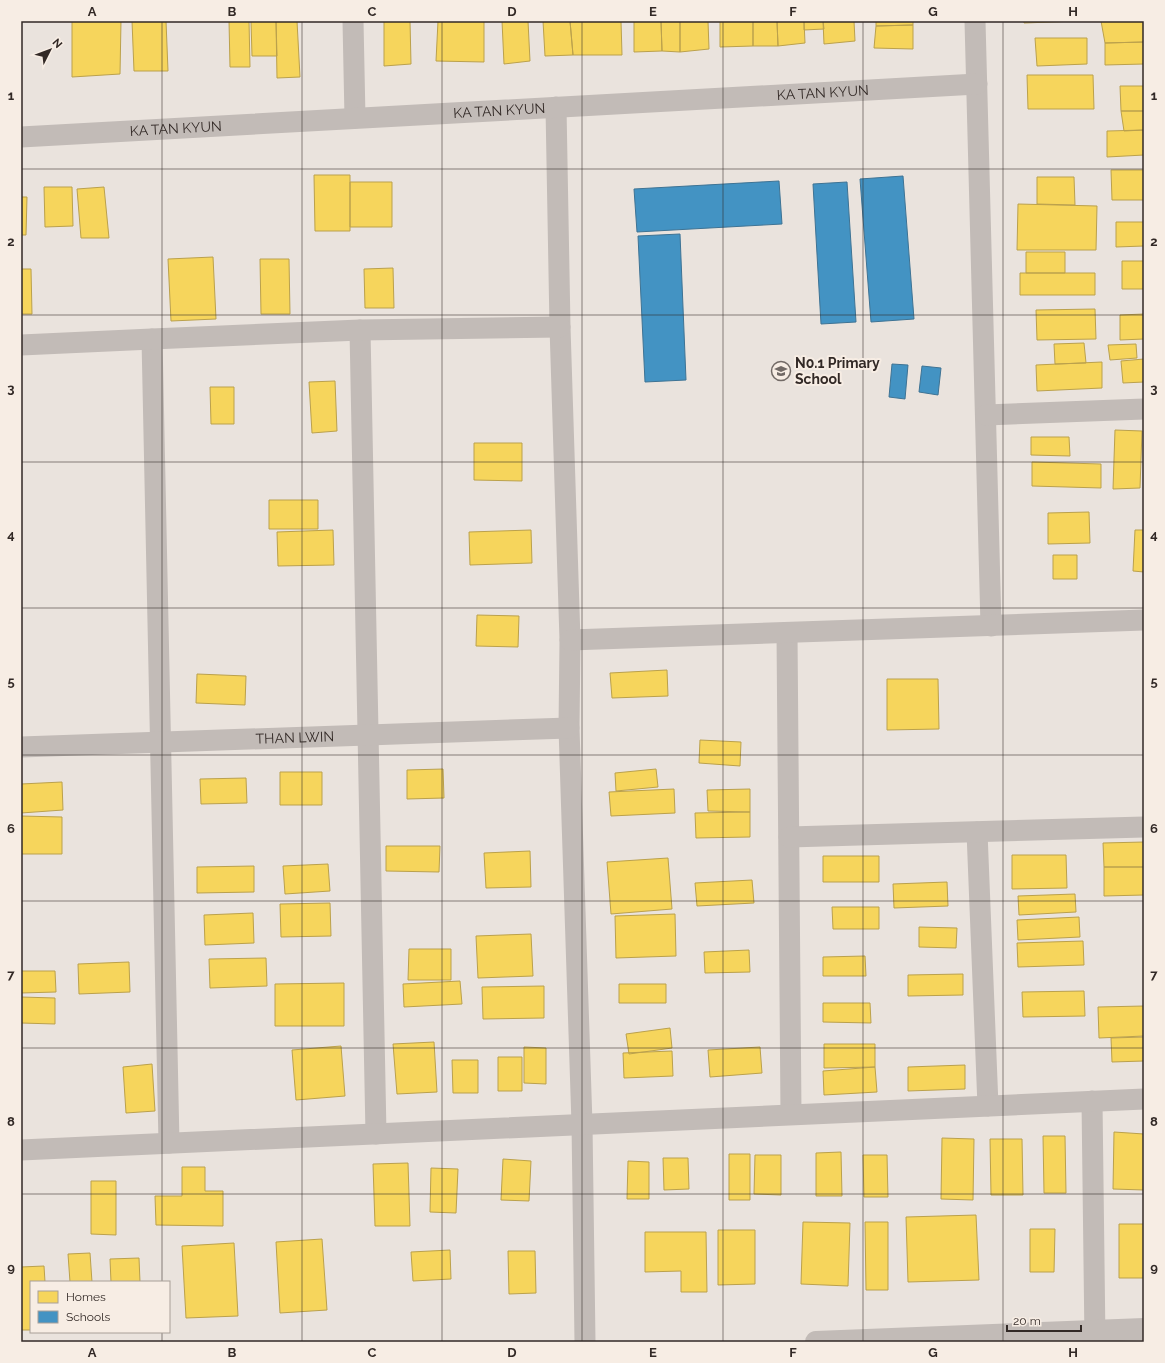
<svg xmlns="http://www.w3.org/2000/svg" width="1165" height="1363" viewBox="0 0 1165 1363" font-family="Raleway,sans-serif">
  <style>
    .homes { fill: #f6d55c; stroke: #bba14c }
    .schools { fill: #4393c3; stroke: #3e7394 }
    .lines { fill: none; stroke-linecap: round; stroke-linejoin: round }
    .minor { stroke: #c2bbb7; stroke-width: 21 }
    .tertiary { stroke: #c2bbb7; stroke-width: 22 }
    .grid { fill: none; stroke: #322926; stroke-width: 1; stroke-opacity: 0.55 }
    .labels { text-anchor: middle; stroke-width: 4; stroke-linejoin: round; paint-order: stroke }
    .street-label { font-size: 14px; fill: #322926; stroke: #f7ede4 }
    .poi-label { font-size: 14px; font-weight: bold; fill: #322926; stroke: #f7ede4; text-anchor: start }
    .neatline { fill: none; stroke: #322926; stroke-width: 1.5 }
    .grid-label { font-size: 13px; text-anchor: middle; font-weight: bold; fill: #322926 }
  </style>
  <rect width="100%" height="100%" fill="#eae3dd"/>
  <path class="homes" d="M 72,21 L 121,21 L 120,74 L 72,77 Z
    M 132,21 L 166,21 L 168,71 L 134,71 Z
    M 229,21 L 249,21 L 250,67 L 230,67 Z
    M 251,21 L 276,21 L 277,56 L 252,56 Z
    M 276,21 L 297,21 L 300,77 L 277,78 Z
    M 384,21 L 410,21 L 411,64 L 384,66 Z
    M 438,21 L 484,21 L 484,62 L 436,61 Z
    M 502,21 L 528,21 L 530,61 L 504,64 Z
    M 543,21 L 570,21 L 573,55 L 545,56 Z
    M 570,21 L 621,21 L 622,55 L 573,55 Z
    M 634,21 L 661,21 L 662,51 L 634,52 Z
    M 661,21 L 680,21 L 680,52 L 662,51 Z
    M 680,21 L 708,21 L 709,49 L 680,52 Z
    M 720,21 L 753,21 L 753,46 L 720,47 Z
    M 753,21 L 777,21 L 778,46 L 753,46 Z
    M 777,21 L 804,21 L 805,43 L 778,46 Z
    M 804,21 L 823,21 L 824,29 L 804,30 Z
    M 823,21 L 854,21 L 855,41 L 824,44 Z
    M 876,21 L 913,21 L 913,25 L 876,26 Z
    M 1024,21 L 1077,21 L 1024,23 Z
    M 1101,21 L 1144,21 L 1144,42 L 1105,43 Z
    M 913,25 L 913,49 L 874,48 L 876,26 Z
    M 1035,38 L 1087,38 L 1087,64 L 1037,66 Z
    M 1144,42 L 1144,64 L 1105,65 L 1105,43 Z
    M 1027,75 L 1093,75 L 1094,109 L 1028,109 Z
    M 1120,86 L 1144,86 L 1144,111 L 1121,111 Z
    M 1121,111 L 1144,111 L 1144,130 L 1124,131 Z
    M 1144,130 L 1144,155 L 1107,157 L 1107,131 Z
    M 1111,170 L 1144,170 L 1144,200 L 1112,200 Z
    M 314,175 L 350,175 L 350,231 L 315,231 Z
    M 1037,177 L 1074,177 L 1075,205 L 1037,204 Z
    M 350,182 L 392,182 L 392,227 L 350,227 Z
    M 44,187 L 72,187 L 73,226 L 45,227 Z
    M 104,187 L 109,238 L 81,238 L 77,189 Z
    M 21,197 L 27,197 L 26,235 L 21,235 Z
    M 1018,204 L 1097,206 L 1096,250 L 1017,250 Z
    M 1116,222 L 1144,222 L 1144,246 L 1116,247 Z
    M 1026,252 L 1065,252 L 1065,273 L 1026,273 Z
    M 213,257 L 216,319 L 171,321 L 168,259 Z
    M 260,259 L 289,259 L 290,314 L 261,314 Z
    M 1122,261 L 1144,261 L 1144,289 L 1122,289 Z
    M 393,268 L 394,308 L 365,308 L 364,269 Z
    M 21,269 L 31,269 L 32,314 L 21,314 Z
    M 1020,273 L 1095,273 L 1095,295 L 1020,295 Z
    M 1095,309 L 1096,339 L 1037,340 L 1036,310 Z
    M 1144,314 L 1144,339 L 1120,340 L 1120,315 Z
    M 1084,343 L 1086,363 L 1055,364 L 1054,344 Z
    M 1136,344 L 1137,358 L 1110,360 L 1108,345 Z
    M 1144,359 L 1144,382 L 1123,383 L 1121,361 Z
    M 1102,362 L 1102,388 L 1037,391 L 1036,365 Z
    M 335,381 L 337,431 L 312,433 L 309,382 Z
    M 210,387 L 234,387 L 234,424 L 211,424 Z
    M 1115,430 L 1142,431 L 1140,488 L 1113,489 Z
    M 1031,437 L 1069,437 L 1070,456 L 1031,455 Z
    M 474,443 L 522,443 L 522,481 L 474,480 Z
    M 1032,462 L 1101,464 L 1101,488 L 1032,486 Z
    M 269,500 L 318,500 L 318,529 L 269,529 Z
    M 1089,512 L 1090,543 L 1048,544 L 1048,513 Z
    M 333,530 L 334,565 L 278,566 L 277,532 Z
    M 531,530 L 532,563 L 470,565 L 469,532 Z
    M 1135,530 L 1144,530 L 1144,572 L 1133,571 Z
    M 1053,555 L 1077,555 L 1077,579 L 1053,579 Z
    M 477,615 L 519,616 L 518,647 L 476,646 Z
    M 667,670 L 668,696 L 612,698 L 610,673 Z
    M 197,674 L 246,676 L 245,705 L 196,703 Z
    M 887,679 L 938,679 L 939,729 L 887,730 Z
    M 700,740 L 741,742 L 740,766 L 699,763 Z
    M 443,769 L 444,798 L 407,799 L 407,770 Z
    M 656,769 L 658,787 L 616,791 L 615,773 Z
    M 280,772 L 322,772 L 322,805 L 280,805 Z
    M 246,778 L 247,803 L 201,804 L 200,779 Z
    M 62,782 L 63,810 L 21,813 L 21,784 Z
    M 674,789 L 675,813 L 611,816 L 609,792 Z
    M 750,789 L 750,812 L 708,811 L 707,790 Z
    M 750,812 L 750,837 L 696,838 L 695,813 Z
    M 21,816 L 62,817 L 62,854 L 21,854 Z
    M 1144,842 L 1144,867 L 1104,867 L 1103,843 Z
    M 386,846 L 440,846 L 439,872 L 386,871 Z
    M 530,851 L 531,887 L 486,888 L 484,853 Z
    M 1012,855 L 1066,855 L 1067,888 L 1012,889 Z
    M 823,856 L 879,856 L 879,882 L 823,882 Z
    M 668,858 L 672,909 L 611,914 L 607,862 Z
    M 328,864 L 330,891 L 285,894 L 283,866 Z
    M 254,866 L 254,892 L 197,893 L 197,867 Z
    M 1104,867 L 1144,867 L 1144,895 L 1104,896 Z
    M 752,880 L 754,903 L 697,906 L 695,883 Z
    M 947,882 L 948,906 L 894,908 L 893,884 Z
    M 1075,894 L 1076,912 L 1019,915 L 1018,896 Z
    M 330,903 L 331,936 L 281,937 L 280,904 Z
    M 832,907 L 879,907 L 879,929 L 833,929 Z
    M 253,913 L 254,943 L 205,945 L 204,915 Z
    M 675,914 L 676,956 L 616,958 L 615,916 Z
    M 1079,917 L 1080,937 L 1018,940 L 1017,920 Z
    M 919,927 L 957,928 L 956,948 L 919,947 Z
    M 531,934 L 533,976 L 478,978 L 476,936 Z
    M 1083,941 L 1084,965 L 1018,967 L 1017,943 Z
    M 409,949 L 451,949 L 451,980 L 408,980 Z
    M 749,950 L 750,972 L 705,973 L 704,952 Z
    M 865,956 L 866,976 L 823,976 L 823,957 Z
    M 266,958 L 267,986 L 210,988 L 209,959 Z
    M 129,962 L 130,992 L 79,994 L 78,964 Z
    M 21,971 L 55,971 L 56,992 L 21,993 Z
    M 963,974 L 963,995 L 908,996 L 908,975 Z
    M 460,981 L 462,1004 L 404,1007 L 403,984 Z
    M 344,983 L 344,1026 L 275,1026 L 275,984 Z
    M 619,984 L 666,984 L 666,1003 L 619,1003 Z
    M 544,986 L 544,1018 L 483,1019 L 482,987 Z
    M 1084,991 L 1085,1016 L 1023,1017 L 1022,992 Z
    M 21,997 L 55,998 L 55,1024 L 21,1023 Z
    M 823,1003 L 870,1003 L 871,1023 L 823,1022 Z
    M 1144,1006 L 1144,1036 L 1099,1038 L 1098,1007 Z
    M 670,1028 L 672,1048 L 629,1054 L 626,1034 Z
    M 1144,1037 L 1144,1061 L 1112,1062 L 1111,1038 Z
    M 434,1042 L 437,1092 L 397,1094 L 393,1044 Z
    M 824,1044 L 875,1044 L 875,1067 L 824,1068 Z
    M 341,1046 L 345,1096 L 296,1100 L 292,1050 Z
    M 524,1047 L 546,1048 L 546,1084 L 524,1083 Z
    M 760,1047 L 762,1073 L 710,1077 L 708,1050 Z
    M 672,1051 L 673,1076 L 624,1078 L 623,1053 Z
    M 498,1057 L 522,1057 L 522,1091 L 498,1091 Z
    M 452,1060 L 478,1060 L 478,1093 L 453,1093 Z
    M 152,1064 L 155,1111 L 126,1113 L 123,1067 Z
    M 965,1065 L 965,1089 L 908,1091 L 908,1067 Z
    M 875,1067 L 877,1092 L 824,1095 L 823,1071 Z
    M 1114,1132 L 1144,1134 L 1144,1190 L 1113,1189 Z
    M 1043,1136 L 1065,1136 L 1066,1193 L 1044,1193 Z
    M 942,1138 L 974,1139 L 973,1200 L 941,1199 Z
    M 990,1139 L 1022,1139 L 1023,1195 L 991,1195 Z
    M 841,1152 L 842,1196 L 816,1196 L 816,1153 Z
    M 729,1154 L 750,1154 L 750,1200 L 729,1200 Z
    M 755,1155 L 781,1155 L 781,1195 L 754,1194 Z
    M 863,1155 L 887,1155 L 888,1197 L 864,1197 Z
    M 663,1158 L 688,1158 L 689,1189 L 664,1190 Z
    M 503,1159 L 531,1161 L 529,1201 L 501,1200 Z
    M 628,1161 L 649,1162 L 649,1199 L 627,1199 Z
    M 408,1163 L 410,1226 L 375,1226 L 373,1164 Z
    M 182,1167 L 205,1167 L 205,1191 L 223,1191 L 223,1226 L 156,1225 L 155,1196 L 182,1196 Z
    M 431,1168 L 458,1169 L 456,1213 L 430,1212 Z
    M 91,1181 L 116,1181 L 116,1235 L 91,1234 Z
    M 976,1215 L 979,1280 L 908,1282 L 906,1217 Z
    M 803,1222 L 850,1223 L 848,1286 L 801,1284 Z
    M 865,1222 L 888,1222 L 888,1290 L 866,1290 Z
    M 1119,1224 L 1144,1224 L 1144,1278 L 1119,1278 Z
    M 1030,1229 L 1055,1229 L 1054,1272 L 1030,1272 Z
    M 718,1230 L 755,1230 L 755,1284 L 718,1285 Z
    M 645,1232 L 706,1232 L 707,1292 L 681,1292 L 681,1271 L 645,1272 Z
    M 322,1239 L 327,1310 L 280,1313 L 276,1242 Z
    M 234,1243 L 238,1316 L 186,1318 L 182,1246 Z
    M 450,1250 L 451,1279 L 413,1281 L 411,1252 Z
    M 508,1251 L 535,1251 L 536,1293 L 509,1294 Z
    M 90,1253 L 92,1282 L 70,1282 L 68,1254 Z
    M 139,1258 L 140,1282 L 111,1282 L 110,1259 Z
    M 44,1266 L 45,1282 L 31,1282 L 31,1330 L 21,1330 L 21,1267 Z"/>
  <path class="schools" d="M 903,176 L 914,319 L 871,322 L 860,179 Z
    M 779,181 L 782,224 L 637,232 L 634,189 Z
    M 847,182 L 856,322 L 821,324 L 813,184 Z
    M 680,234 L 686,380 L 645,382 L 638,236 Z
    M 892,364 L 908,365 L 905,399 L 889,397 Z
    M 922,366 L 941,368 L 938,395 L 919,392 Z"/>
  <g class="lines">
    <g class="minor">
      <path d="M 353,21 L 355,118"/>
      <path d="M 975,21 L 991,626"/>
      <path d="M 556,107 L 560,327 L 570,640 L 569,728 L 582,1124 L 585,1342"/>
      <path id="s1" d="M 21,137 L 977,84"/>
      <path d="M 360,330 L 376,1134"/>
      <path d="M 152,339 L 169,1143"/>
      <path d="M 21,345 L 152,339 L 360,330 L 560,327"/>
      <path d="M 986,415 L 1144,409"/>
      <path d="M 787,633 L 791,1114"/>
      <path d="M 570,640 L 1144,620"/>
      <path id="s2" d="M 21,747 L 569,728"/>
      <path d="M 977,832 L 988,1106"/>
      <path d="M 789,837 L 1144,827"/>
      <path d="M 1092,1101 L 1095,1342"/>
      <path d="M 21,1150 L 1144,1099"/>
    </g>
    <path class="tertiary" d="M 816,1342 L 1144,1329"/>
  </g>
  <path class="grid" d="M 162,21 L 162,1282M 302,21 L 302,1342M 442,21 L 442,1342M 582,21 L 582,1342M 723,21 L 723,1342M 863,21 L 863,1342M 1003,21 L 1003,1342M 21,169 L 1144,169M 21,315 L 1144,315M 21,462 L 1144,462M 21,608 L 1144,608M 21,755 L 1144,755M 21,901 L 1144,901M 21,1048 L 1144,1048M 21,1194 L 1144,1194M 162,1332 L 162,1342"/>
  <defs>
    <g id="school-ring" transform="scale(1)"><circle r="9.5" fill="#f7ede4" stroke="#726a66" stroke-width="1.5"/><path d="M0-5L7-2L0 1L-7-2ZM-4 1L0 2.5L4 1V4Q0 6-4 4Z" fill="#726a66"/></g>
  </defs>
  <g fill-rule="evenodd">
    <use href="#school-ring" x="781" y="371"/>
  </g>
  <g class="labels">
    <g class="street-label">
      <text dy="5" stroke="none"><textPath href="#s1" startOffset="803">KA TAN KYUN</textPath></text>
      <text dy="5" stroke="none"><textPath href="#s1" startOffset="479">KA TAN KYUN</textPath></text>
      <text dy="5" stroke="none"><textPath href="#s1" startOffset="155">KA TAN KYUN</textPath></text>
      <text dy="5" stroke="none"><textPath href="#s2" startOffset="274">THAN LWIN</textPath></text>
    </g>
    <g class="poi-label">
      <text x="795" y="368">N0.1 Primary<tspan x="795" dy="16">School</tspan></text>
    </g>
  </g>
  <rect width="1165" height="1363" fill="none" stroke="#f7ede4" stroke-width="44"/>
  <rect x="30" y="1281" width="140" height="52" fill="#f7ede4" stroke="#a89f98"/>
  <rect x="38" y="1291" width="20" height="12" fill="#f6d55c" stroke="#a89f98"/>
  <text x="66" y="1301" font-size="12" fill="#322926">Homes</text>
  <rect x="38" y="1311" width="20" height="12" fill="#4393c3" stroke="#a89f98"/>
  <text x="66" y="1321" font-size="12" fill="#322926">Schools</text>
  <g transform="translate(50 50) rotate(48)" stroke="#f7ede4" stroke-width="3" paint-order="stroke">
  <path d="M0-3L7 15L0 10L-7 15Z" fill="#322926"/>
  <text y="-6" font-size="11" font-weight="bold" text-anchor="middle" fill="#322926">N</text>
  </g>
  <path d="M1007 1325v6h74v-6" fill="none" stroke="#322926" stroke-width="2"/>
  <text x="1013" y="1325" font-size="12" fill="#322926" stroke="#f7ede4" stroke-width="3" paint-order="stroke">20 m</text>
  <rect x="22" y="22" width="1121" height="1319" class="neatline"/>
  <g class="grid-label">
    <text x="92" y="16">A</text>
    <text x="232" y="16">B</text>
    <text x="372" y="16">C</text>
    <text x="512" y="16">D</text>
    <text x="653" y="16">E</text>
    <text x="793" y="16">F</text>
    <text x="933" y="16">G</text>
    <text x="1073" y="16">H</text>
    <text x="11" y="100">1</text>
    <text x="1154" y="100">1</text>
    <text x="11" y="246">2</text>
    <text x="1154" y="246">2</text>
    <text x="11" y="393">3</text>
    <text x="1154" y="393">3</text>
    <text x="11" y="539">4</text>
    <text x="1154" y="539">4</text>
    <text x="11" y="686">5</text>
    <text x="1154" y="686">5</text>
    <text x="11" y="833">6</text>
    <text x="1154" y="833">6</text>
    <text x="11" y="979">7</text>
    <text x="1154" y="979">7</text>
    <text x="11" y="1126">8</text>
    <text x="1154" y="1126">8</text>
    <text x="11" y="1272">9</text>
    <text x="1154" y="1272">9</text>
    <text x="92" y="1357">A</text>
    <text x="232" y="1357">B</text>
    <text x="372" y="1357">C</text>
    <text x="512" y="1357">D</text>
    <text x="653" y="1357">E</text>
    <text x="793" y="1357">F</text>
    <text x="933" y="1357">G</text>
    <text x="1073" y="1357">H</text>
  </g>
</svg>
